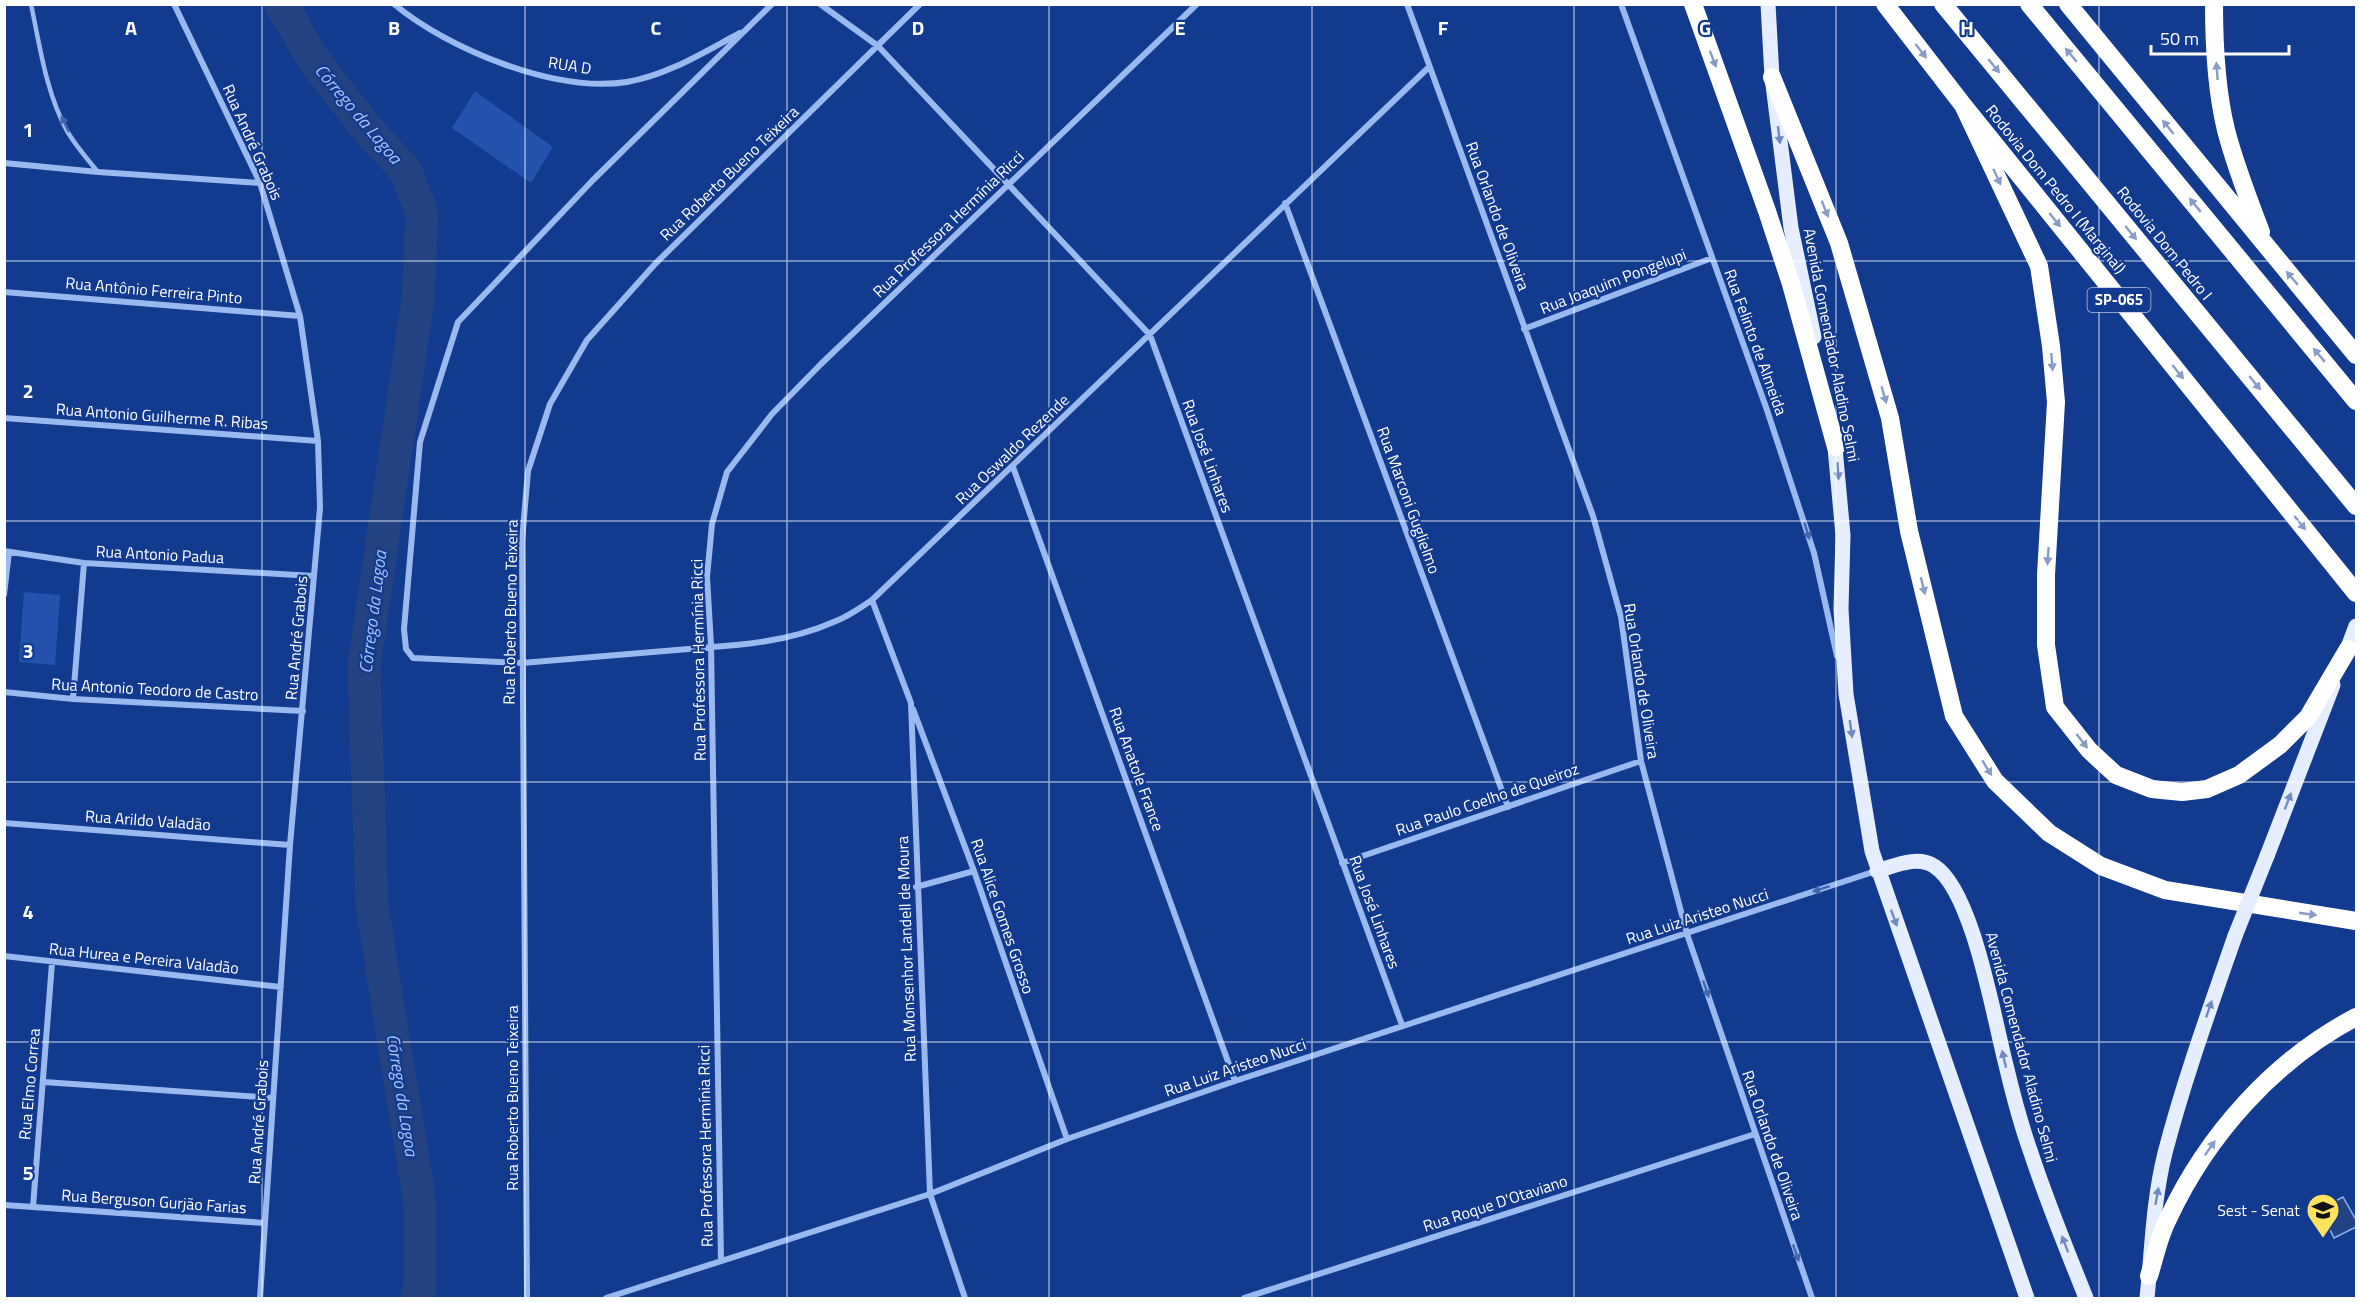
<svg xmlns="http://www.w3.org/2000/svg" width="2361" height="1303" viewBox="0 0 2361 1303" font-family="'Titillium Web',sans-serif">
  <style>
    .green { fill: #2452ad }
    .water { fill: #244281; stroke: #8db2f5; stroke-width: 1.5 }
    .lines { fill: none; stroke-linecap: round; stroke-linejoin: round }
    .river { stroke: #244281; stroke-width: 33 }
    .lane { stroke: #9bb9f1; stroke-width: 4.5 }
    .street { stroke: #9bb9f1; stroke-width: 6 }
    .primary { stroke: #e5edff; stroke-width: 15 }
    .highway { stroke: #fff; stroke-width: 18 }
    .primary-bridge { stroke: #e5edff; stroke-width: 15 }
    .oneway { fill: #889cc6 }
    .oneway2 { fill: #4266b1 }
    .oneway3 { fill: #718bc1 }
    .grid { fill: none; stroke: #fff; stroke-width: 1.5; stroke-opacity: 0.55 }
    .labels { text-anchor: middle; stroke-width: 4.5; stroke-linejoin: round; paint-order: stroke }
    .shield { fill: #123a8e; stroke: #b8c4dd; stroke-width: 1.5 }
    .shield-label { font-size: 15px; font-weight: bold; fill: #fff }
    .street-label { font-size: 16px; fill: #fff; stroke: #123a8e }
    .poi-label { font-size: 16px; fill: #fff; stroke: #123a8e; text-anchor: end }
    .water-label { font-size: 18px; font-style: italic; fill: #a7c3f9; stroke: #123a8e }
    .grid-label { font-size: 20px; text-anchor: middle; font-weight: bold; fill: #fff; stroke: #123a8e; stroke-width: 4.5; stroke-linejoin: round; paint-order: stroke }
  </style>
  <rect width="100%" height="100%" fill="#123a8e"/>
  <path class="green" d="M 475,91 L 553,147 L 531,183 L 452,128 Z
    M 24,592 L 60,595 L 55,665 L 19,662 Z"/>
  <path class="water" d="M 2343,1197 L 2356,1220 L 2356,1227 L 2334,1238 L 2320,1209 Z"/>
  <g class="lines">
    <path class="river" d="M 281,4 L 313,59 L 367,129 L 406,171 L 422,214 L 418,299 L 364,666 L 372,906 L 420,1204 L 420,1287 L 417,1298"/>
    <path class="lane" d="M 31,4 C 40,47 46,92 67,131 C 76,146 87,159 98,172"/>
    <path class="street" d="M 174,4 L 260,183 L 300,316 L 318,441 L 320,508 L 290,845 L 260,1298
      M 394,4 C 449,50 556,93 627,82 C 668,75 704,52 740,33
      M 772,4 L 593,180 L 458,322 L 420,442 L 404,629 L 406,649 L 413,658 L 522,663 L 736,645 C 770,642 805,635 836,621 C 849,616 861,607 872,600 L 1429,67
      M 820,4 L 878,46 L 1150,335 L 1402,1025
      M 1407,4 L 1593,516 L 1621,617 L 1641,761 L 1687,934 L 1812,1298
      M 1621,4 L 1767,410 L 1814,553 L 1837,656
      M 4,163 L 98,172 L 260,183
      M 1285,203 L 1508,807
      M 4,292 L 300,316
      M 1524,329 L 1712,258
      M 4,418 L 318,441
      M 1013,467 L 1235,1081
      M 4,551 L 84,563 L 314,576
      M 4,595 L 9,552
      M 872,600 L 911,703 L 930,1194 L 965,1298
      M 4,692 L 73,699 L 303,711
      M 73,699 L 84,563
      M 913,709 L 974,871 L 1067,1139
      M 4,823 L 290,845
      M 1342,863 L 1641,761
      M 916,887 L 974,871
      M 4,956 L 281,987
      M 44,1082 L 273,1098
      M 4,1205 L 265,1223
      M 33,1207 L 52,963
      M 721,1261 L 711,645 L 707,577 L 712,524 L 727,472 L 772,414 L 821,364 L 1197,4
      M 527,1298 L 522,541 L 528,471 L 550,404 L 587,340 L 655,264 L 920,4
      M 606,1298 L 930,1194 L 1067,1139 L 1235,1081 L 1876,871
      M 1244,1298 L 1755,1134"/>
    <path class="primary" d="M 1768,4 L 1772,77 L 1791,228 L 1814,337
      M 1834,437 L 1843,535 L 1841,609 L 1846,694 L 1872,851 L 2027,1298
      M 2344,658 L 2356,626
      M 2267,856 L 2333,685
      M 1877,871 C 1895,866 1917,855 1934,866 C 1973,890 1994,1020 2006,1065 C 2013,1095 2021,1125 2031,1153 C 2047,1202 2067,1250 2086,1298
      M 2147,1298 C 2152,1250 2153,1201 2165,1153 C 2184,1080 2210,1008 2235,936"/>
    <path class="highway" d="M 1693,4 L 1767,211 L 1791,284 L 1836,447
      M 1885,4 L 1963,105 L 2356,593
      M 1943,4 L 2356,506
      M 2029,4 L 2356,401
      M 2068,4 L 2356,355
      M 2214,4 C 2214,46 2216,89 2226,130 C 2235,165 2248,198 2261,232
      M 1772,77 L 1839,243 L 1890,418 L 1909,531 L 1954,716 L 1995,781 L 2049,833 L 2101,866 L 2165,890 L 2356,921
      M 1963,105 L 2039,266 L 2051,346 L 2056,402 L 2046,575 L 2046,645 L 2055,707 L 2089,750 L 2116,775 L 2152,789 L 2182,792 L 2207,789 L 2239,775 L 2280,745 L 2308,717 L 2348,649
      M 2149,1276 C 2155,1257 2159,1236 2168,1219 C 2207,1135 2274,1060 2356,1017"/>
    <path class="primary-bridge" d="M 2235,936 L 2267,856"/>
  </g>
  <defs><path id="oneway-solid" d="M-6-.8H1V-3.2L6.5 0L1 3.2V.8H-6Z" transform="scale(1.5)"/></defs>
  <g class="oneway">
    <use href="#oneway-solid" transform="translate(1921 51) rotate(52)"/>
    <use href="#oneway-solid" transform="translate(2071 55) rotate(-130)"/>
    <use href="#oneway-solid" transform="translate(1713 59) rotate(69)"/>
    <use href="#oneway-solid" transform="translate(1994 66) rotate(51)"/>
    <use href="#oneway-solid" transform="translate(2217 71) rotate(-94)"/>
    <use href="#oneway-solid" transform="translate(2168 127) rotate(-129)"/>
    <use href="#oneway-solid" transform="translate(1997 177) rotate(65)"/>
    <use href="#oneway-solid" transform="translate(2195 205) rotate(-130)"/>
    <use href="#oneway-solid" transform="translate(1825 209) rotate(68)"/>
    <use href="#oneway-solid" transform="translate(2055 220) rotate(51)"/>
    <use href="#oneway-solid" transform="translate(2131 233) rotate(51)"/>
    <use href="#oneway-solid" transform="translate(2292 278) rotate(-130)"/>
    <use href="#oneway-solid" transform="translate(2319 355) rotate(-130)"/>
    <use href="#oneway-solid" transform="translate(2052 362) rotate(85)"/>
    <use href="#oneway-solid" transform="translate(2178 372) rotate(51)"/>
    <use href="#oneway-solid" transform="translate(2255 383) rotate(51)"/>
    <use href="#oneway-solid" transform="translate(1884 395) rotate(74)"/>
    <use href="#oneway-solid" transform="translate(2300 523) rotate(51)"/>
    <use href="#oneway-solid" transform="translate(2048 556) rotate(94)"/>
    <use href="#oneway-solid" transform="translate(1923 586) rotate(76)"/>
    <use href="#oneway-solid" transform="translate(2082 741) rotate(52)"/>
    <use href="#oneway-solid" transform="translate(1987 768) rotate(58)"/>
    <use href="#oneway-solid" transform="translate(2308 914) rotate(8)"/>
    <use href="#oneway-solid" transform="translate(2210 1148) rotate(-55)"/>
  </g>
  <g class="oneway2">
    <use href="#oneway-solid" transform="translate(65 124) rotate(-116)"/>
    <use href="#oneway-solid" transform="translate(1807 531) rotate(72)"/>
    <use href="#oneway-solid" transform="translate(1821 889) rotate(162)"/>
    <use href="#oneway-solid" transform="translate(1706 989) rotate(71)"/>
    <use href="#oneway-solid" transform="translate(1796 1253) rotate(71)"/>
  </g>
  <g class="oneway3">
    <use href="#oneway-solid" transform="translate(1779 135) rotate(83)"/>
    <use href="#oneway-solid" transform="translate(1838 471) rotate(86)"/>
    <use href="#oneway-solid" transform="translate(1851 729) rotate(82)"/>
    <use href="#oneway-solid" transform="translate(2288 801) rotate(-69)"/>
    <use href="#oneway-solid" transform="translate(1894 918) rotate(70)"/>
    <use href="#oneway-solid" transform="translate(2209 1009) rotate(-71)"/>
    <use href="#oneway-solid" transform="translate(2004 1059) rotate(-103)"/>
    <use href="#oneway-solid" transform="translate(2157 1196) rotate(-80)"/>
    <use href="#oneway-solid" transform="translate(2065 1244) rotate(-111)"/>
  </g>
  <path class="grid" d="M 262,4 L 262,1298M 525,4 L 525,1298M 787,4 L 787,1298M 1049,4 L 1049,1298M 1312,4 L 1312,1298M 1574,4 L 1574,1298M 1836,4 L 1836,1298M 2099,4 L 2099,1298M 4,261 L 2356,261M 4,521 L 2356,521M 4,782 L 2356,782M 4,1042 L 2356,1042"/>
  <defs>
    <g id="university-pin" transform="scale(1.725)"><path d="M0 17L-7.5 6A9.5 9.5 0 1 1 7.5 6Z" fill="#ffe25b" stroke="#123a8e"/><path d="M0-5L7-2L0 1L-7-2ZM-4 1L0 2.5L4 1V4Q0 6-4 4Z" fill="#111"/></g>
  </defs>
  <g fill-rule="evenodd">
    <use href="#university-pin" x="2323" y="1210"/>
  </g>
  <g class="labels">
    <rect class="shield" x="2087.5" y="288" width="63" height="24" rx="4.5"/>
    <g class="shield-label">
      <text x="2119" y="305">SP-065</text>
    </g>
    <g class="street-label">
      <text transform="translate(570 65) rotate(9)" y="6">RUA D</text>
      <text transform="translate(253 142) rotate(66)" y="6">Rua André Grabois</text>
      <text transform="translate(729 173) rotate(-44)" y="6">Rua Roberto Bueno Teixeira</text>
      <text transform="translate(2056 189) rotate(51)" y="6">Rodovia Dom Pedro I (Marginal)</text>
      <text transform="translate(1498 216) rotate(70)" y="6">Rua Orlando de Oliveira</text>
      <text transform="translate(948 224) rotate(-44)" y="6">Rua Professora Hermínia Ricci</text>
      <text transform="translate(2165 243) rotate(51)" y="6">Rodovia Dom Pedro I</text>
      <text transform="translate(1613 281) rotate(-21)" y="6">Rua Joaquim Pongelupi</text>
      <text transform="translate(154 290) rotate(5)" y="6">Rua Antônio Ferreira Pinto</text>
      <text transform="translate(1756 342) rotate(70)" y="6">Rua Felinto de Almeida</text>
      <text transform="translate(1832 345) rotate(79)" y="6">Avenida Comendador Aladino Selmi</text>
      <text transform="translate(162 416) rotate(4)" y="6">Rua Antonio Guilherme R. Ribas</text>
      <text transform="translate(1012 449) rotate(-44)" y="6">Rua Oswaldo Rezende</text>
      <text transform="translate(1208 456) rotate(70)" y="6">Rua José Linhares</text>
      <text transform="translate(1409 500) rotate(70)" y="6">Rua Marconi Guglielmo</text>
      <text transform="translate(160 554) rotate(3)" y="6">Rua Antonio Padua</text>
      <text transform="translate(510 612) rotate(-89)" y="6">Rua Roberto Bueno Teixeira</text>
      <text transform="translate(296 638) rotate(-85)" y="6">Rua André Grabois</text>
      <text transform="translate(698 660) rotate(-91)" y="6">Rua Professora Hermínia Ricci</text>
      <text transform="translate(1642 681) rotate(81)" y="6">Rua Orlando de Oliveira</text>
      <text transform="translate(155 689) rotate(3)" y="6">Rua Antonio Teodoro de Castro</text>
      <text transform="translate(1137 769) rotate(70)" y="6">Rua Anatole France</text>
      <text transform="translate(1487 799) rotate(-19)" y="6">Rua Paulo Coelho de Queiroz</text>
      <text transform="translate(148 820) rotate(4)" y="6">Rua Arildo Valadão</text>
      <text transform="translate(1375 912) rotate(70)" y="6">Rua José Linhares</text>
      <text transform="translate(1003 916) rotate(71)" y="6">Rua Alice Gomes Grosso</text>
      <text transform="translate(1697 916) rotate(-18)" y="6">Rua Luiz Aristeo Nucci</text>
      <text transform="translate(906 949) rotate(-92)" y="6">Rua Monsenhor Landell de Moura</text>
      <text transform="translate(144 958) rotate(6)" y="6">Rua Hurea e Pereira Valadão</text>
      <text transform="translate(2022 1047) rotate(75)" y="6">Avenida Comendador Aladino Selmi</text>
      <text transform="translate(1235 1067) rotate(-19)" y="6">Rua Luiz Aristeo Nucci</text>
      <text transform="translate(29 1084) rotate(-85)" y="6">Rua Elmo Correa</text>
      <text transform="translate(512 1098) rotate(-90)" y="6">Rua Roberto Bueno Teixeira</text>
      <text transform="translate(258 1122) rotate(-86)" y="6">Rua André Grabois</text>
      <text transform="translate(1773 1145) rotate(71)" y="6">Rua Orlando de Oliveira</text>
      <text transform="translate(705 1146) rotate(-91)" y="6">Rua Professora Hermínia Ricci</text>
      <text transform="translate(154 1201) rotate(4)" y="6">Rua Berguson Gurjão Farias</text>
      <text transform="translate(1495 1203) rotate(-18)" y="6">Rua Roque D'Otaviano</text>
    </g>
    <g class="poi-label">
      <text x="2300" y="1216">Sest - Senat</text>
    </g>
    <g class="water-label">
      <text transform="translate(358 114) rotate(50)" y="6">Córrego da Lagoa</text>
      <text transform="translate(373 612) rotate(-83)" y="6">Córrego da Lagoa</text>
      <text transform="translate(402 1095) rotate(81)" y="6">Córrego da Lagoa</text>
    </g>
  </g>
  <g class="grid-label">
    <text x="131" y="35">A</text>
    <text x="394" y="35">B</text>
    <text x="656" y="35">C</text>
    <text x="918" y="35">D</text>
    <text x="1180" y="35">E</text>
    <text x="1443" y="35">F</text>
    <text x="1705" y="35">G</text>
    <text x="1967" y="35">H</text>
    <text x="28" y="137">1</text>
    <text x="28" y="398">2</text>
    <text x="28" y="658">3</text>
    <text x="28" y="919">4</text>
    <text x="28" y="1180">5</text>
  </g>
  <rect width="2361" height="1303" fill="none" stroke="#ffffff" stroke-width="12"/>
  <path d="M2151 45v9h138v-9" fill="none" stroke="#ffffff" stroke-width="3"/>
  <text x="2160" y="45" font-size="18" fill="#ffffff" stroke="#123a8e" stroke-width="4.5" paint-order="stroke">50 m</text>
</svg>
